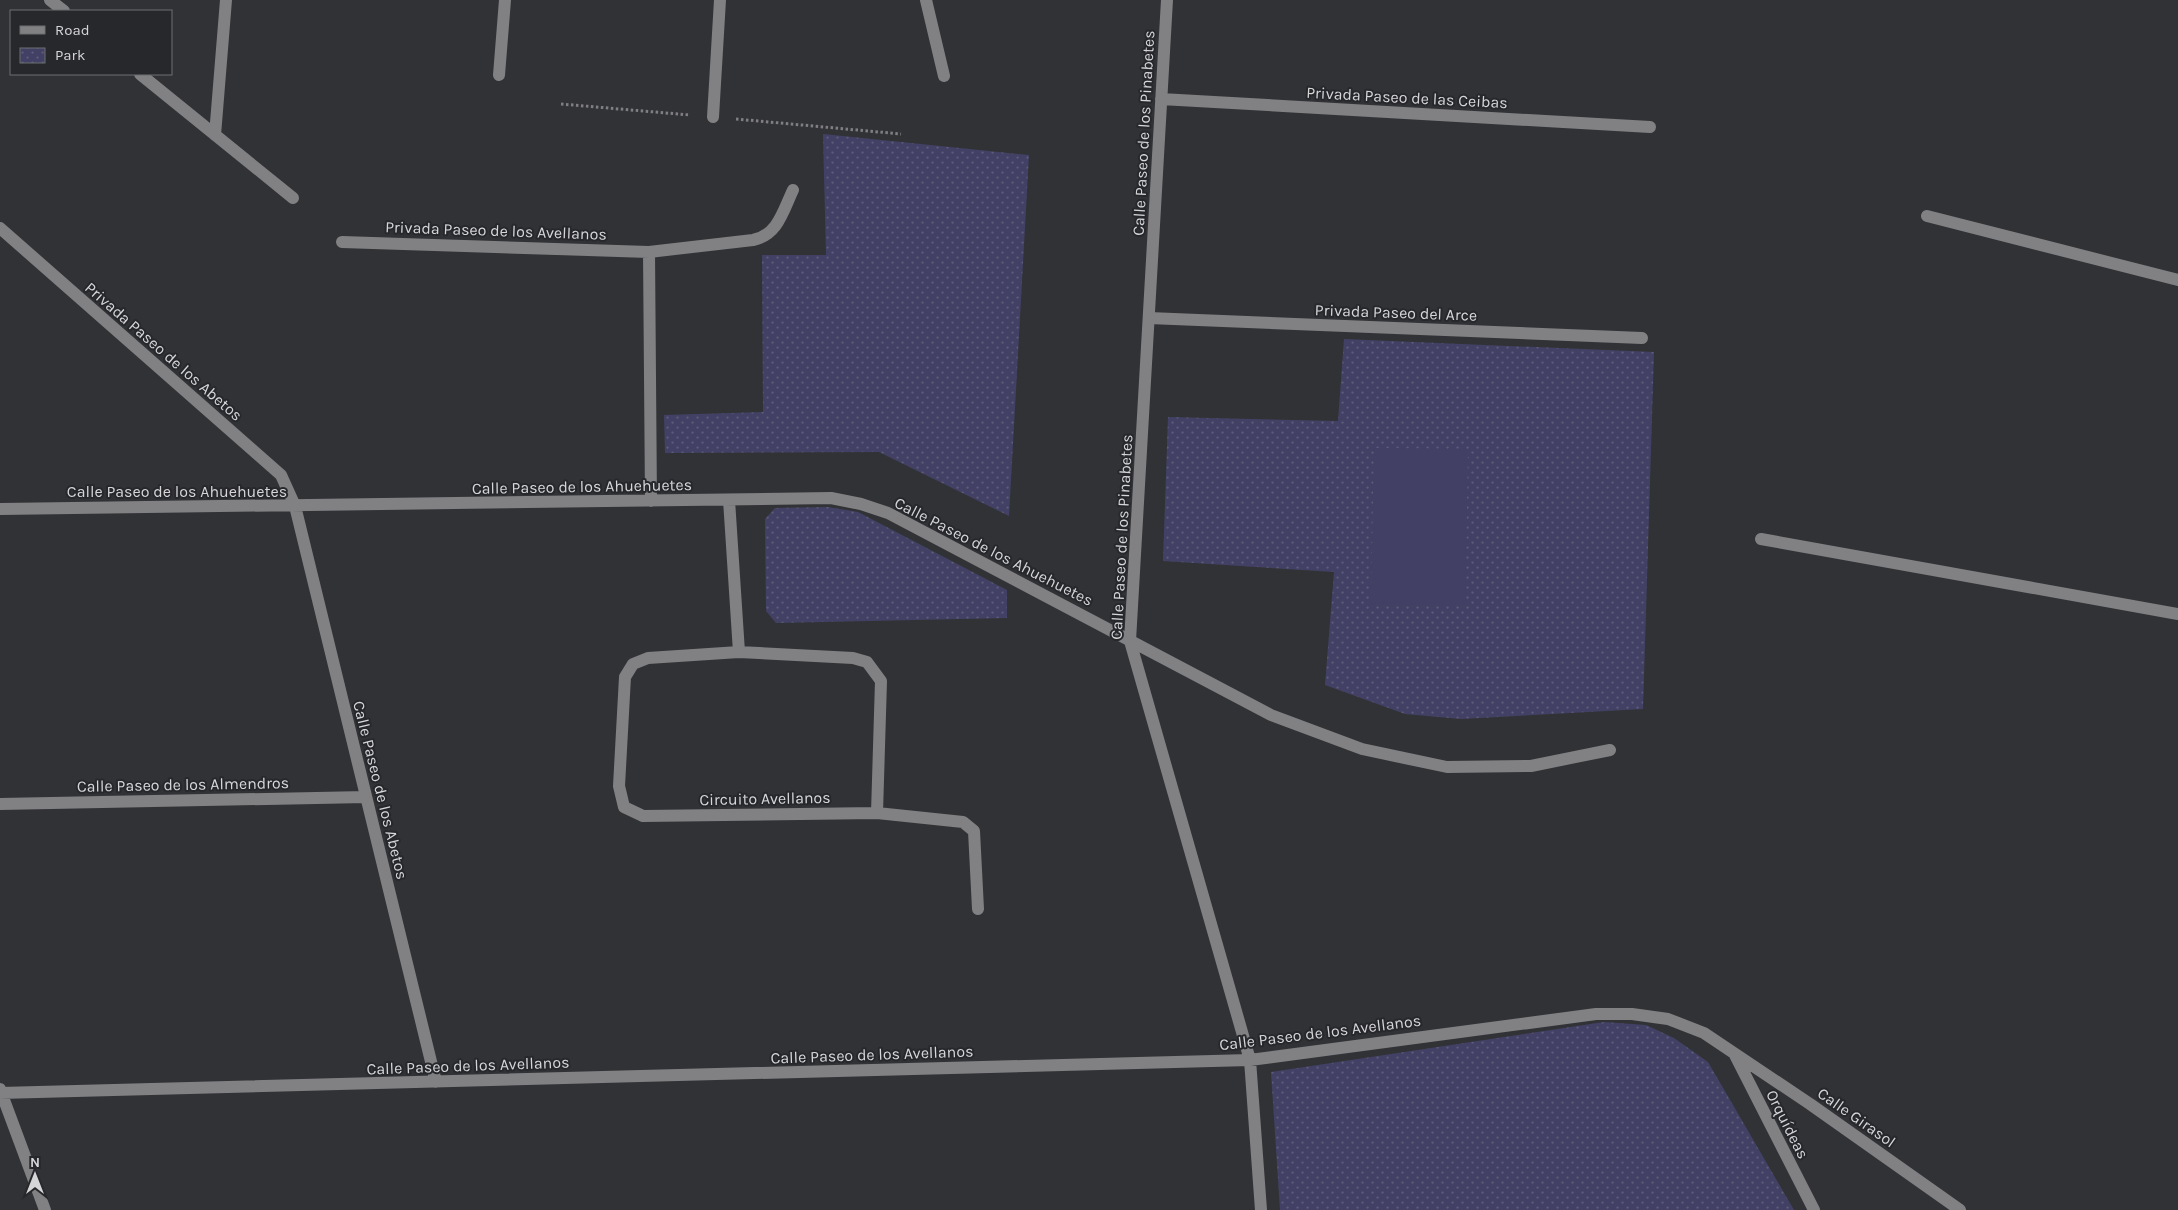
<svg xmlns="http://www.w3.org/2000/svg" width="2178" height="1210" viewBox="0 0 2178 1210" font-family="Karla,sans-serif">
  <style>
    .park { fill: url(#park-dots) }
    .garden { fill: #424165 }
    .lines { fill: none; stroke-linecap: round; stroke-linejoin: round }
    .path { stroke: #7f7f83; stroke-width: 3; stroke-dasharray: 2.5 2.5; stroke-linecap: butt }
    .minor { stroke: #818183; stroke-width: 12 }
    .labels { text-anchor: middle; stroke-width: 4; stroke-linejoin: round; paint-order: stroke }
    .street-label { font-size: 16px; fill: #d6d6d9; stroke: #27282c }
  </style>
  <defs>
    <pattern id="park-dots" width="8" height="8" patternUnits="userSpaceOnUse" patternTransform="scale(1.25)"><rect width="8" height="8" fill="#424165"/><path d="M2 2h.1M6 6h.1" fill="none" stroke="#5d5c7a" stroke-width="1.8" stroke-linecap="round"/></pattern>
  </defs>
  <rect width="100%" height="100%" fill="#313236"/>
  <path class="park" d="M 823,134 L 1029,155 L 1009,516 L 879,452 L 665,453 L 664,415 L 763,412 L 762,255 L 826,255 Z
    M 1344,339 L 1654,352 L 1643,709 L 1461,719 L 1405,714 L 1325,685 L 1334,572 L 1163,561 L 1168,417 L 1338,421 Z
    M 828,507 L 858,512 L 1007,590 L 1007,618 L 776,623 L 766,611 L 765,519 L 775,508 Z
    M 1604,1022 L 1646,1025 L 1674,1038 L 1708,1062 L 1794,1210 L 1280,1210 L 1271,1072 Z"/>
  <path class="garden" d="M 1374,448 L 1468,449 L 1465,605 L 1371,604 Z"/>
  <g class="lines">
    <path class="path" d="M 561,104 L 690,115
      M 736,119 L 901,134"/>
    <path class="minor" d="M 50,0 L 64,11
      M 926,0 L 944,76
      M 1167,0 L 1130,641 L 1250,1060 L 1261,1210
      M 140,74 L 293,198
      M 499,75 L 505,0
      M 1161,99 L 1650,127
      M 713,117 L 720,0
      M 215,135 L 226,0
      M 1927,216 L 2178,280
      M 0,228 L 281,475 L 295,506 L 436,1082
      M 342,242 L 649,252 L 753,240 C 778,235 783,211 793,190
      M 649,252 L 651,501
      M 1149,318 L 1642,338
      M 729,500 L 739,652
      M 0,509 L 831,498 L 861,504 L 888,513 L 1271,715 L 1362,749 L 1447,767 L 1531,766 L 1610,750
      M 1761,539 L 2178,614
      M 0,804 L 366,797
      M 877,813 L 881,681 L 867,662 L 853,658 L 739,652 L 648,658 L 633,664 L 625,677 L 619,786 L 624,807 L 643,816 L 877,813 L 963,822 L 974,831 L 978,909
      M 1735,1055 L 1814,1210
      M 0,1089 L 45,1210
      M 0,1093 L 1250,1060 L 1596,1014 L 1632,1014 L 1668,1019 L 1704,1033 L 1810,1104 L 1960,1210"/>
  </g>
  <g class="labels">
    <g class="street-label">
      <text transform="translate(1407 97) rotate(3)" y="6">Privada Paseo de las Ceibas</text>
      <text transform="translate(1143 133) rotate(-87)" y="6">Calle Paseo de los Pinabetes</text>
      <text transform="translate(496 230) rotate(2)" y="6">Privada Paseo de los Avellanos</text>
      <text transform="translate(1396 312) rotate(2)" y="6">Privada Paseo del Arce</text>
      <text transform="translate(164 351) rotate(41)" y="6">Privada Paseo de los Abetos</text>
      <text transform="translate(582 486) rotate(-1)" y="6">Calle Paseo de los Ahuehuetes</text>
      <text x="177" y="497">Calle Paseo de los Ahuehuetes</text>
      <text transform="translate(1121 537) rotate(-87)" y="6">Calle Paseo de los Pinabetes</text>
      <text transform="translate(994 551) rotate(27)" y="6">Calle Paseo de los Ahuehuetes</text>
      <text transform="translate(183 784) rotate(-1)" y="6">Calle Paseo de los Almendros</text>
      <text transform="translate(381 790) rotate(76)" y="6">Calle Paseo de los Abetos</text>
      <text transform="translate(765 798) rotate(-1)" y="6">Circuito Avellanos</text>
      <text transform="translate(1320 1032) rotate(-7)" y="6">Calle Paseo de los Avellanos</text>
      <text transform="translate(872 1054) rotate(-2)" y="6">Calle Paseo de los Avellanos</text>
      <text transform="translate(468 1065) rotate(-2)" y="6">Calle Paseo de los Avellanos</text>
      <text transform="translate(1857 1117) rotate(35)" y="6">Calle Girasol</text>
      <text transform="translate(1788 1124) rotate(63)" y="6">Orquídeas</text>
    </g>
  </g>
  <rect x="10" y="10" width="162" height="65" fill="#27282c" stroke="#6d6e71"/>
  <rect x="20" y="26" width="25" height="8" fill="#818183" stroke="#6d6e71"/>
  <text x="55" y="35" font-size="15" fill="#d6d6d9">Road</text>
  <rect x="20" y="48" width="25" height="15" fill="url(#park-dots)" stroke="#6d6e71"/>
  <text x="55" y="60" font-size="15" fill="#d6d6d9">Park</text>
  <g transform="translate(35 1175)" stroke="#27282c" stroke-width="4" paint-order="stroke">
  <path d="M0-4L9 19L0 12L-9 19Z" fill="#d6d6d9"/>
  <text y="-8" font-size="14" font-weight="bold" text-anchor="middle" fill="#d6d6d9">N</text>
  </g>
</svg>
